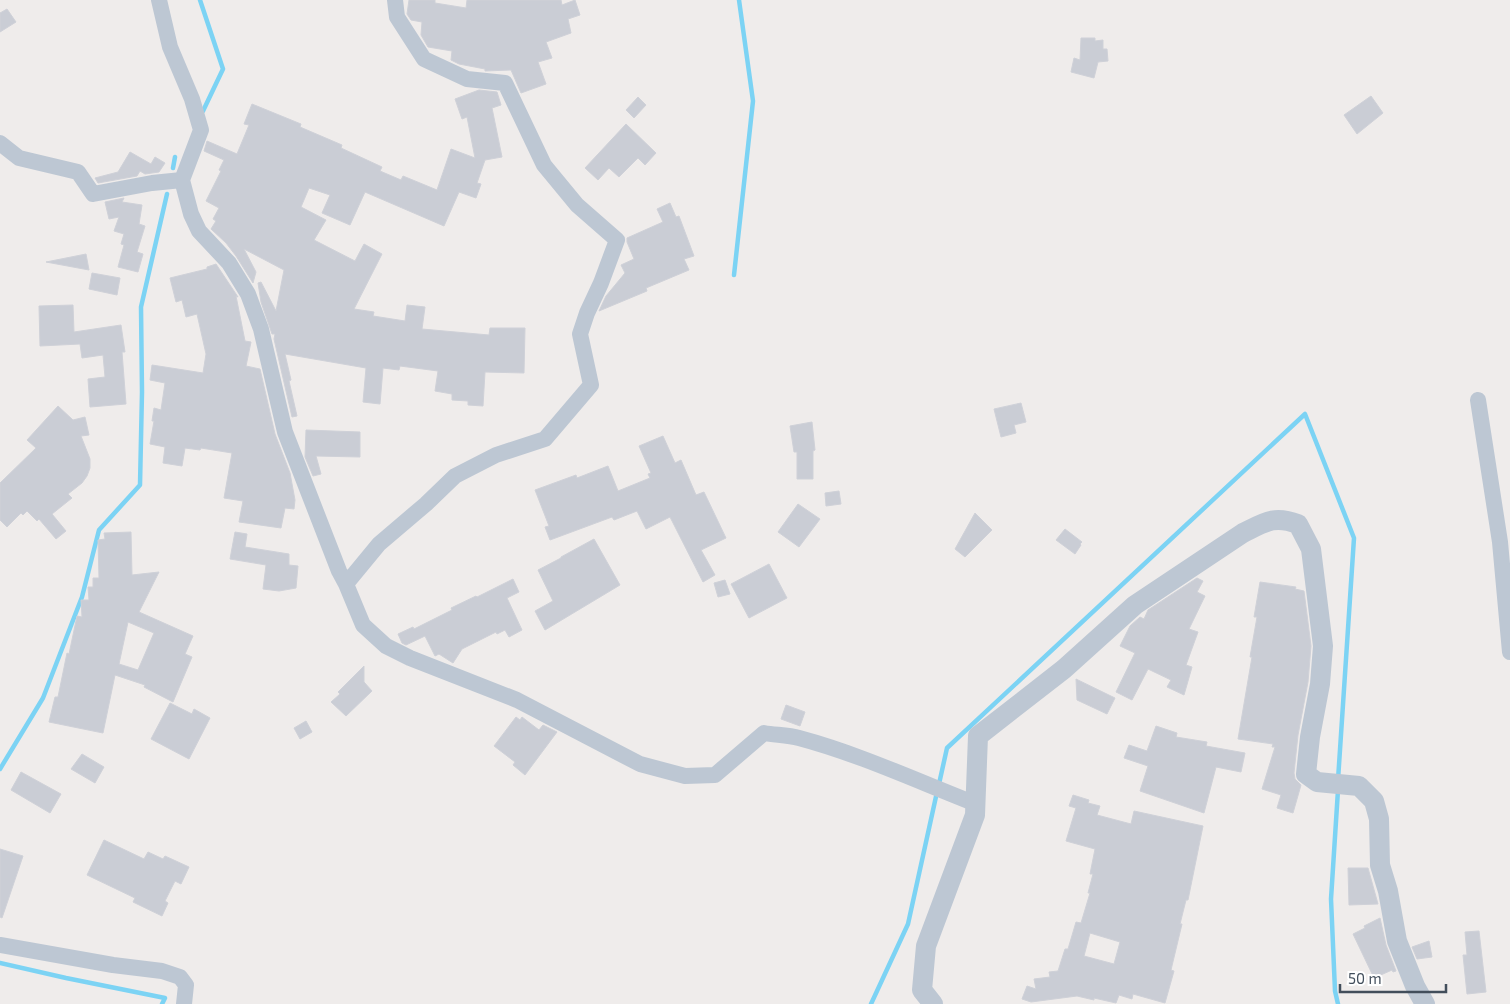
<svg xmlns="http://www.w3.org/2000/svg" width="1510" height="1004" viewBox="0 0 1510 1004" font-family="'Exo 2',sans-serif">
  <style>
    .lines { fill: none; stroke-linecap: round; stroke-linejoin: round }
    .stream { stroke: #7cd3f4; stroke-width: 4.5 }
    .building { fill: #cacdd5; stroke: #cfd1d8; fill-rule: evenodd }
    .minor { stroke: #bdc7d3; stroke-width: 16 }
    .tertiary { stroke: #bdc7d3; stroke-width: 20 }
  </style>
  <rect width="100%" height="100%" fill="#efeceb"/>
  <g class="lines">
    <path class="stream" d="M 200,0 L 223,69 L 203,111
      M 173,168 L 175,157
      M 734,275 L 753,101 L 739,0
      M 0,769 L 43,698 L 82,597 L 99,530 L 140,485 L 142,392 L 141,307 L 167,194
      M 939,784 L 947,748 L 1305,414 L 1354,538 L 1338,780
      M 1338,790 L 1331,899 L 1335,991 L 1338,1004
      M 0,963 L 66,978 L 165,998 L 162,1004
      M 871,1004 L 908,924 L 937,792"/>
  </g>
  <path class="building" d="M 409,0 L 435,0 L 435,3 L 466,8 L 467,0 L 561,0 L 562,5 L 575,0 L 580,15 L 568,19 L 571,33 L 546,42 L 552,58 L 538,62 L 546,84 L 521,93 L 511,70 L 485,71 L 485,69 L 459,64 L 451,60 L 452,51 L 428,47 L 421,35 L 422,22 L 411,20 L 407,14 Z
    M 7,9 L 16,22 L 0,32 L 0,13 Z
    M 1081,38 L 1095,38 L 1095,41 L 1103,40 L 1103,49 L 1107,49 L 1108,61 L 1098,62 L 1094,78 L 1071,72 L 1074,58 L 1080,60 Z
    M 479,90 L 497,92 L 501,105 L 492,108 L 502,157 L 485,160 L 477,183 L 481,184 L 476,198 L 459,192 L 444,226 L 365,192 L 350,225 L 322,213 L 330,195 L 309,188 L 301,207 L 326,220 L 314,240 L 355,261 L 364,244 L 382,254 L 354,309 L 374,312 L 373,316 L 405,321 L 407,305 L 425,307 L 422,329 L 489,335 L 490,328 L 525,328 L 524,373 L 485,372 L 483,406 L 468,405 L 468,401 L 452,400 L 452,394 L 435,391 L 438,371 L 400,366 L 399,370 L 383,368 L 380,404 L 363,402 L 366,368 L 285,354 L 291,380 L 289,381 L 297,416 L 292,417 L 274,339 L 275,334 L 272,334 L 261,302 L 258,283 L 261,282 L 276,311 L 284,270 L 244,249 L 256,272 L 253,283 L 236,256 L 226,243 L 211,229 L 216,221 L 213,219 L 219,208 L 206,201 L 221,171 L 219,170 L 224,160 L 204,151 L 207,141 L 237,154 L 249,125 L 244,124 L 252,104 L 301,124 L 300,127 L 342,145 L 341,148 L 382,167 L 380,171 L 401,180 L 403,176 L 437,190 L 451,149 L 475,158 L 467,117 L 462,119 L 455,99 Z
    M 1371,96 L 1383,113 L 1357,134 L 1344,115 Z
    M 638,97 L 646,105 L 634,118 L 626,110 Z
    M 626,124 L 656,153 L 645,165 L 638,158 L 619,177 L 609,168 L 598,180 L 585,168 Z
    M 130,152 L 151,164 L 155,157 L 165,163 L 159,172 L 145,174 L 140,171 L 137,176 L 98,183 L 95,178 L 118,172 Z
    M 124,198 L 122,202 L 142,205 L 139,224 L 145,226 L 137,252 L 143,254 L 138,272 L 118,267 L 124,245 L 121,244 L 124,234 L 114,231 L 119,217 L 109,219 L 105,202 Z
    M 670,203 L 676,217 L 679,216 L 694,256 L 684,259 L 689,270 L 646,288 L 647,291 L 599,311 L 606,296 L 625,273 L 621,265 L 634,259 L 627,242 L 627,238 L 663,222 L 657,209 Z
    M 86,254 L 89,270 L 46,262 Z
    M 216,264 L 238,297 L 236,296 L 245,341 L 251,342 L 246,366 L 260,369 L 275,434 L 290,473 L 295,500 L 294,509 L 285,508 L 281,528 L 239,522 L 243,501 L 224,498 L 232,453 L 201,448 L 200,450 L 185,448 L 182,466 L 163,463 L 165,447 L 150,444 L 154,421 L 152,421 L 154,408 L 161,410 L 165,383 L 150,380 L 152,365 L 203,373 L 206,354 L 197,314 L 186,317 L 182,300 L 176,302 L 170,278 L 207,269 L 207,267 Z
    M 92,273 L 120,278 L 117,295 L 89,289 Z
    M 73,305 L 74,332 L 121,325 L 125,352 L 122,352 L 126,404 L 90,407 L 88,379 L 105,377 L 103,355 L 82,358 L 80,344 L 40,346 L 39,306 Z
    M 1021,403 L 1026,422 L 1014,425 L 1016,433 L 1001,437 L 994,409 Z
    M 58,406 L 73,420 L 85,417 L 89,435 L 81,436 L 90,459 L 90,468 L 87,476 L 82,483 L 68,494 L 72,498 L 52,514 L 66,531 L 56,539 L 39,519 L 37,521 L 27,511 L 23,515 L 21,513 L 7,527 L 0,520 L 0,483 L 36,448 L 27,440 Z
    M 812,422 L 815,450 L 813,451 L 813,479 L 797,479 L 797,452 L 794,452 L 790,426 Z
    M 306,430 L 360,432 L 360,457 L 316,456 L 321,474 L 313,476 L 305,457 Z
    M 663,436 L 675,463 L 681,460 L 696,495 L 704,492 L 726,538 L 701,550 L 715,575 L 703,582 L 670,517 L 646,529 L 637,511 L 614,520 L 612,517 L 550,540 L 545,527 L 549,526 L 535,490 L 576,475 L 577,478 L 608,466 L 618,491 L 650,478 L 648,474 L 651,473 L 639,446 Z
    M 839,491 L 841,504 L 826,506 L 825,493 Z
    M 798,504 L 820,519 L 799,547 L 778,532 Z
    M 975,513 L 992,530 L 965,557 L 955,549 Z
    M 1065,529 L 1082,542 L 1080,544 L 1081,545 L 1075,554 L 1056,540 Z
    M 131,532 L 132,575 L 159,572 L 139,612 L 193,636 L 185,654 L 192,657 L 173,702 L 144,687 L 145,685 L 115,675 L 103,733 L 49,722 L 55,697 L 58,697 L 67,653 L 69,654 L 77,616 L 82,617 L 81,600 L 89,600 L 88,587 L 93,587 L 93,578 L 99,578 L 98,540 L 105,539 L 104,533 ZM 128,622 L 154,633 L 138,670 L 119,664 Z
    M 235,532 L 247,534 L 245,547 L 289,554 L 289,565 L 298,566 L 296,588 L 279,591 L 263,589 L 266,565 L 230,559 Z
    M 594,539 L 620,585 L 545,630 L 535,611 L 553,601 L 538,570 L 561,558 L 561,557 Z
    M 769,564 L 787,598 L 749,618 L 731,584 Z
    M 1197,578 L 1203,581 L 1197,592 L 1205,596 L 1189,629 L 1198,632 L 1186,665 L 1192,667 L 1184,695 L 1167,687 L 1171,680 L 1148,669 L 1132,700 L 1116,692 L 1135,653 L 1120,646 L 1130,626 L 1140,617 L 1144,619 L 1148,610 Z
    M 513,579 L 519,592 L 507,598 L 522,630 L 509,637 L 505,630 L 497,634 L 496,632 L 462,649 L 453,663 L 439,654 L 435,656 L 425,636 L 406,645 L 402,643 L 398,634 L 413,627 L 414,629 L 452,610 L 451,608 L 476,596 L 477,597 Z
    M 725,580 L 730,594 L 718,597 L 714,583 Z
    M 1260,582 L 1296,587 L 1295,589 L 1304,591 L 1311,646 L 1308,682 L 1298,735 L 1294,773 L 1295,779 L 1301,785 L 1293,813 L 1277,808 L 1281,795 L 1262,789 L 1275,747 L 1272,747 L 1273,744 L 1238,739 L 1252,657 L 1250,657 L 1257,617 L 1254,617 Z
    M 364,666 L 364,682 L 372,691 L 346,716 L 331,702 L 340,694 L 338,692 Z
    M 1076,679 L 1115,698 L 1107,714 L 1077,700 Z
    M 170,703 L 192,714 L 194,709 L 210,718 L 189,759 L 151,739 Z
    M 786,705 L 805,712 L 800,726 L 781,719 Z
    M 516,717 L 520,720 L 522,717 L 539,730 L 543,725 L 557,732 L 525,775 L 513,765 L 515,762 L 494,746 Z
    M 306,721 L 312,732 L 300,739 L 294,728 Z
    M 1156,726 L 1177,733 L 1176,737 L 1207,742 L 1206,746 L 1245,753 L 1241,772 L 1216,767 L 1204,813 L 1140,791 L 1148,766 L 1124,758 L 1129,745 L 1147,751 Z
    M 82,754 L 104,767 L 95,783 L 71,769 Z
    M 21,772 L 61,794 L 50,813 L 11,790 Z
    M 1073,795 L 1089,800 L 1088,803 L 1100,806 L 1097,815 L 1131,824 L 1134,811 L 1203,826 L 1188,900 L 1186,900 L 1180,924 L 1182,924 L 1171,970 L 1174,971 L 1165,1003 L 1133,994 L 1132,999 L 1119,995 L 1116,1003 L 1094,998 L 1094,1000 L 1077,996 L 1031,1002 L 1022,999 L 1027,986 L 1036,989 L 1034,979 L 1050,977 L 1049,972 L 1058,971 L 1065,949 L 1068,949 L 1076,922 L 1081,923 L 1090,893 L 1088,893 L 1093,874 L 1090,874 L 1095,849 L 1066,841 L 1076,808 L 1069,806 ZM 1090,933 L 1120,942 L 1114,964 L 1084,956 Z
    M 104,840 L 144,859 L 148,852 L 163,859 L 165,856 L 189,867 L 181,884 L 175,881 L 165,901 L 168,903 L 162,916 L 133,902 L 135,898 L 87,875 Z
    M 0,849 L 23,856 L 2,918 L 0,917 Z
    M 1348,868 L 1368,868 L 1378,904 L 1349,905 Z
    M 1380,918 L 1386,945 L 1396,971 L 1393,972 L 1392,970 L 1374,978 L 1353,934 L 1365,928 L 1364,926 Z
    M 1479,931 L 1486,992 L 1467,994 L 1463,955 L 1467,955 L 1465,932 Z
    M 1429,941 L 1432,957 L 1417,959 L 1412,947 Z"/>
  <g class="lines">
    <path class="minor" d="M 159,0 L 170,47 L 192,99 L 201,130 L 182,180
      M 0,143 L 19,158 L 78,172 L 93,194 L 152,183 L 182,180 L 191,214 L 199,231 L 229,263 L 248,294 L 261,329 L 285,432 L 339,571 L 346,584 L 363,625 L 386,646 L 410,658 L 517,700 L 640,764 L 685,776 L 715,775 L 764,733 C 775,735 788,735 799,738 C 859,754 917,781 976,804
      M 1478,400 L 1500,542 L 1510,652
      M 346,584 L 379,544 L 426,504 L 455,476 L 496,455 L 545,439 L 591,385 L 580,334 L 587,313 L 601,283 L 617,240 L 577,205 L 544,165 L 505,83 L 467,79 L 424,59 L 397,17 L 395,0
      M 0,945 L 113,965 L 162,971 L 180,977 L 186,985 L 184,1004"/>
    <path class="tertiary" d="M 933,1004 L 922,990 L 926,946 L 975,815 L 978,736 L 1064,669 L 1135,605 L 1243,533 C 1265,522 1274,515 1298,524 L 1311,549 L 1323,646 L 1320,684 L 1310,737 L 1306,774 L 1317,782 L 1359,786 L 1374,801 L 1379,819 L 1380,865 L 1388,891 L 1397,941 L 1415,986 L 1425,1004"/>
  </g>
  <path d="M1340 984v8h106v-8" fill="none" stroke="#424e5b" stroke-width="2.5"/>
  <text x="1348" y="984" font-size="15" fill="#424e5b" stroke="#ffffff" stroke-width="4" paint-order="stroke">50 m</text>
</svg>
